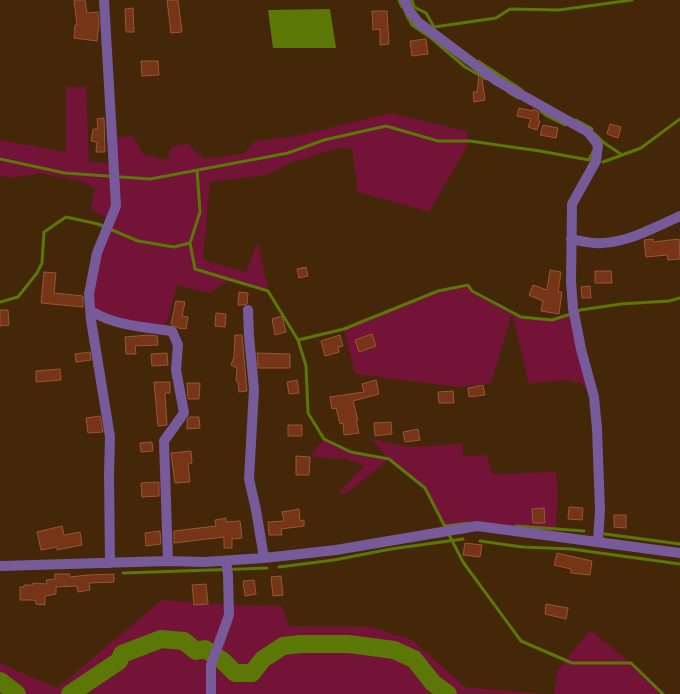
<svg xmlns="http://www.w3.org/2000/svg" width="680" height="694" viewBox="0 0 680 694" font-family="Rubik,sans-serif">
  <style>
    .green { fill: #721337 }
    .water { fill: #5b7705 }
    .lines { fill: none; stroke-linecap: round; stroke-linejoin: round }
    .stream { stroke: #5b7705; stroke-width: 3 }
    .river { stroke: #5b7705; stroke-width: 18 }
    .building { fill: #753516; stroke: #9a5638 }
    .minor { stroke: #775a99; stroke-width: 10 }
  </style>
  <rect width="100%" height="100%" fill="#432708"/>
  <path class="green" d="M 66,87 L 86,87 L 89,162 L 113,164 L 112,137 L 133,136 L 143,154 L 168,160 L 171,147 L 187,143 L 204,159 L 243,154 L 255,141 L 297,136 L 390,113 L 466,131 L 470,141 L 429,212 L 358,192 L 352,149 L 339,148 L 292,162 L 267,175 L 210,182 L 203,260 L 246,272 L 258,242 L 268,291 L 229,280 L 209,293 L 177,285 L 165,330 L 91,311 L 89,294 L 110,220 L 91,209 L 95,189 L 83,182 L 40,173 L 11,178 L 0,175 L 0,140 L 66,152 Z
    M 468,285 L 472,291 L 521,317 L 552,320 L 571,314 L 594,397 L 581,383 L 564,380 L 529,384 L 512,313 L 491,383 L 458,387 L 355,374 L 344,329 L 438,291 Z
    M 324,439 L 351,452 L 388,459 L 372,439 L 411,447 L 431,446 L 462,443 L 463,456 L 487,455 L 492,474 L 556,472 L 558,496 L 555,536 L 477,526 L 447,531 L 425,488 L 389,459 L 347,493 L 338,493 L 364,466 L 347,459 L 310,457 Z
    M 162,600 L 234,605 L 282,606 L 289,626 L 371,627 L 412,640 L 465,687 L 544,694 L 0,694 L 0,663 L 57,688 Z
    M 590,630 L 631,663 L 663,694 L 554,694 L 557,671 Z"/>
  <path class="water" d="M 330,9 L 336,48 L 273,48 L 268,10 Z"/>
  <g class="lines">
    <path class="stream" d="M 399,0 L 402,7
      M 412,0 L 414,7 L 426,13 L 434,27 L 496,18 L 510,9 L 559,10 L 632,0
      M 406,14 L 412,25 L 431,38 L 465,67 L 486,79
      M 478,61 L 522,90
      M 508,92 L 518,98
      M 541,111 L 547,116 L 565,125
      M 576,120 L 589,127 L 592,129
      M 595,134 L 603,142 L 622,155
      M 0,159 L 65,173 L 150,179 L 288,153 L 324,140 L 386,126 L 438,141 L 470,141 L 540,151 L 589,160 L 593,152
      M 603,162 L 641,148 L 680,119
      M 190,243 L 195,269 L 268,291 L 298,340 L 306,366 L 308,413 L 324,439 L 351,452 L 389,459 L 425,488 L 463,562 L 521,641 L 572,663 L 631,663 L 663,694
      M 0,302 L 18,297 L 37,273 L 42,263 L 44,232 L 66,217 L 98,224 L 138,241 L 174,247 L 190,243 L 200,212 L 197,170
      M 576,312 L 580,310 L 621,304 L 669,301 L 680,298
      M 298,340 L 344,329 L 438,291 L 468,285 L 472,291 L 521,317 L 552,320 L 571,314
      M 445,526 L 470,523
      M 516,526 L 584,531
      M 605,534 L 680,544
      M 480,541 L 523,547 L 571,549 L 680,564
      M 279,567 L 334,560 L 391,549 L 463,539
      M 123,573 L 267,568"/>
    <path class="river" d="M 0,681 L 17,694
      M 70,694 L 119,661 L 122,654 L 161,639 L 184,641 L 196,651 L 205,649 L 223,661 L 235,673 L 252,673 L 263,659 L 283,646 L 300,644 L 349,644 L 394,650 L 414,659 L 433,683 L 448,694"/>
  </g>
  <path class="building" d="M 74,0 L 85,0 L 87,13 L 98,12 L 99,24 L 97,41 L 74,38 L 75,25 L 77,25 Z
    M 167,0 L 178,0 L 182,32 L 171,33 Z
    M 133,8 L 134,32 L 126,32 L 125,9 Z
    M 372,11 L 387,11 L 389,44 L 380,45 L 380,29 L 373,30 Z
    M 426,39 L 428,54 L 412,56 L 410,41 Z
    M 141,61 L 158,61 L 159,75 L 142,76 Z
    M 479,75 L 482,78 L 485,100 L 474,102 L 473,92 L 477,92 Z
    M 519,108 L 533,111 L 533,109 L 539,112 L 538,120 L 540,121 L 537,130 L 528,127 L 531,119 L 517,116 Z
    M 104,118 L 105,152 L 96,152 L 97,142 L 91,141 L 93,129 L 98,129 L 97,119 Z
    M 610,124 L 621,127 L 618,138 L 607,134 Z
    M 543,125 L 558,128 L 556,138 L 540,135 Z
    M 653,239 L 653,242 L 679,239 L 680,259 L 668,260 L 667,255 L 646,257 L 644,240 Z
    M 306,267 L 308,276 L 299,278 L 297,269 Z
    M 550,270 L 561,272 L 558,292 L 562,292 L 559,314 L 541,311 L 543,301 L 529,295 L 533,285 L 547,290 Z
    M 595,271 L 611,271 L 612,283 L 595,283 Z
    M 44,272 L 56,273 L 54,293 L 83,296 L 83,307 L 41,303 Z
    M 590,286 L 591,298 L 582,298 L 581,287 Z
    M 239,292 L 248,293 L 247,304 L 244,305 L 238,305 Z
    M 176,301 L 185,302 L 182,316 L 188,317 L 186,329 L 178,328 L 171,324 Z
    M 0,310 L 8,310 L 9,325 L 0,326 Z
    M 216,313 L 226,314 L 225,327 L 215,326 Z
    M 282,316 L 286,332 L 275,335 L 272,319 Z
    M 372,334 L 376,346 L 359,352 L 355,340 Z
    M 148,335 L 157,336 L 158,345 L 135,346 L 136,354 L 126,354 L 125,337 Z
    M 235,335 L 242,335 L 247,391 L 239,392 L 238,382 L 236,381 L 237,368 L 231,365 L 234,357 Z
    M 340,335 L 343,346 L 338,347 L 339,352 L 325,356 L 321,341 Z
    M 90,352 L 91,360 L 76,362 L 75,354 Z
    M 167,353 L 168,365 L 152,366 L 151,354 Z
    M 257,353 L 290,354 L 290,368 L 258,368 Z
    M 60,369 L 61,380 L 36,382 L 36,371 Z
    M 297,380 L 299,393 L 289,394 L 287,382 Z
    M 376,380 L 379,394 L 353,401 L 358,420 L 356,420 L 359,433 L 344,435 L 343,423 L 340,424 L 336,408 L 332,409 L 330,397 L 364,392 L 362,384 Z
    M 154,382 L 170,382 L 170,393 L 165,393 L 167,425 L 158,426 Z
    M 187,383 L 200,383 L 199,399 L 188,399 Z
    M 483,385 L 485,395 L 469,397 L 468,388 Z
    M 453,391 L 454,403 L 439,403 L 438,392 Z
    M 100,416 L 103,432 L 88,433 L 86,418 Z
    M 189,417 L 199,417 L 200,428 L 187,429 L 187,420 Z
    M 391,422 L 392,434 L 375,436 L 374,423 Z
    M 288,425 L 302,425 L 302,436 L 288,436 Z
    M 418,429 L 420,440 L 405,442 L 403,432 Z
    M 152,442 L 153,451 L 141,452 L 140,443 Z
    M 191,451 L 192,463 L 188,464 L 190,482 L 175,483 L 171,453 Z
    M 296,456 L 310,457 L 309,475 L 296,475 Z
    M 159,482 L 159,496 L 142,497 L 141,483 Z
    M 569,507 L 583,508 L 582,520 L 568,519 Z
    M 544,508 L 545,523 L 533,523 L 532,509 Z
    M 299,509 L 300,521 L 304,520 L 304,526 L 281,529 L 282,535 L 269,535 L 268,522 L 284,521 L 282,512 Z
    M 614,515 L 626,515 L 626,528 L 614,527 Z
    M 226,518 L 226,522 L 240,521 L 242,538 L 232,539 L 232,548 L 224,548 L 224,537 L 174,543 L 174,531 L 216,526 L 215,520 Z
    M 62,526 L 64,535 L 80,532 L 82,545 L 57,550 L 57,547 L 41,550 L 37,532 Z
    M 160,531 L 161,544 L 146,546 L 145,533 Z
    M 465,543 L 482,545 L 480,557 L 463,555 Z
    M 557,553 L 592,561 L 590,575 L 571,573 L 571,569 L 554,565 Z
    M 55,574 L 70,574 L 70,577 L 88,575 L 114,574 L 114,582 L 89,583 L 90,590 L 78,592 L 77,586 L 56,587 L 56,594 L 45,596 L 45,605 L 36,604 L 36,601 L 33,600 L 20,600 L 20,587 L 24,587 L 24,585 L 33,585 L 33,583 L 47,584 L 46,580 L 55,579 Z
    M 281,576 L 283,595 L 273,596 L 271,577 Z
    M 254,580 L 256,594 L 245,596 L 243,581 Z
    M 206,584 L 208,604 L 194,605 L 192,585 Z
    M 546,604 L 568,608 L 566,619 L 545,614 Z"/>
  <g class="lines">
    <path class="minor" d="M 104,0 L 116,206 L 97,253 L 89,294 L 91,320 L 110,437 L 109,474 L 110,563
      M 405,0 L 408,9 L 418,22 L 497,81 L 588,132 L 598,145 L 596,161 L 572,204 L 571,282 L 573,308 L 581,349 L 594,397 L 597,429 L 600,510 L 598,541
      M 571,239 C 581,241 592,244 602,243 C 629,242 656,227 680,216
      M 248,310 L 249,336 L 254,389 L 249,479 L 256,510 L 264,558
      M 91,311 C 116,326 143,327 172,331 L 178,345 L 176,370 L 184,413 L 164,441 L 168,561
      M 0,566 L 168,561 L 204,562 L 264,558 L 336,550 L 477,526 L 680,553
      M 211,694 L 211,665 L 229,615 L 228,575 L 226,561"/>
  </g>
</svg>
